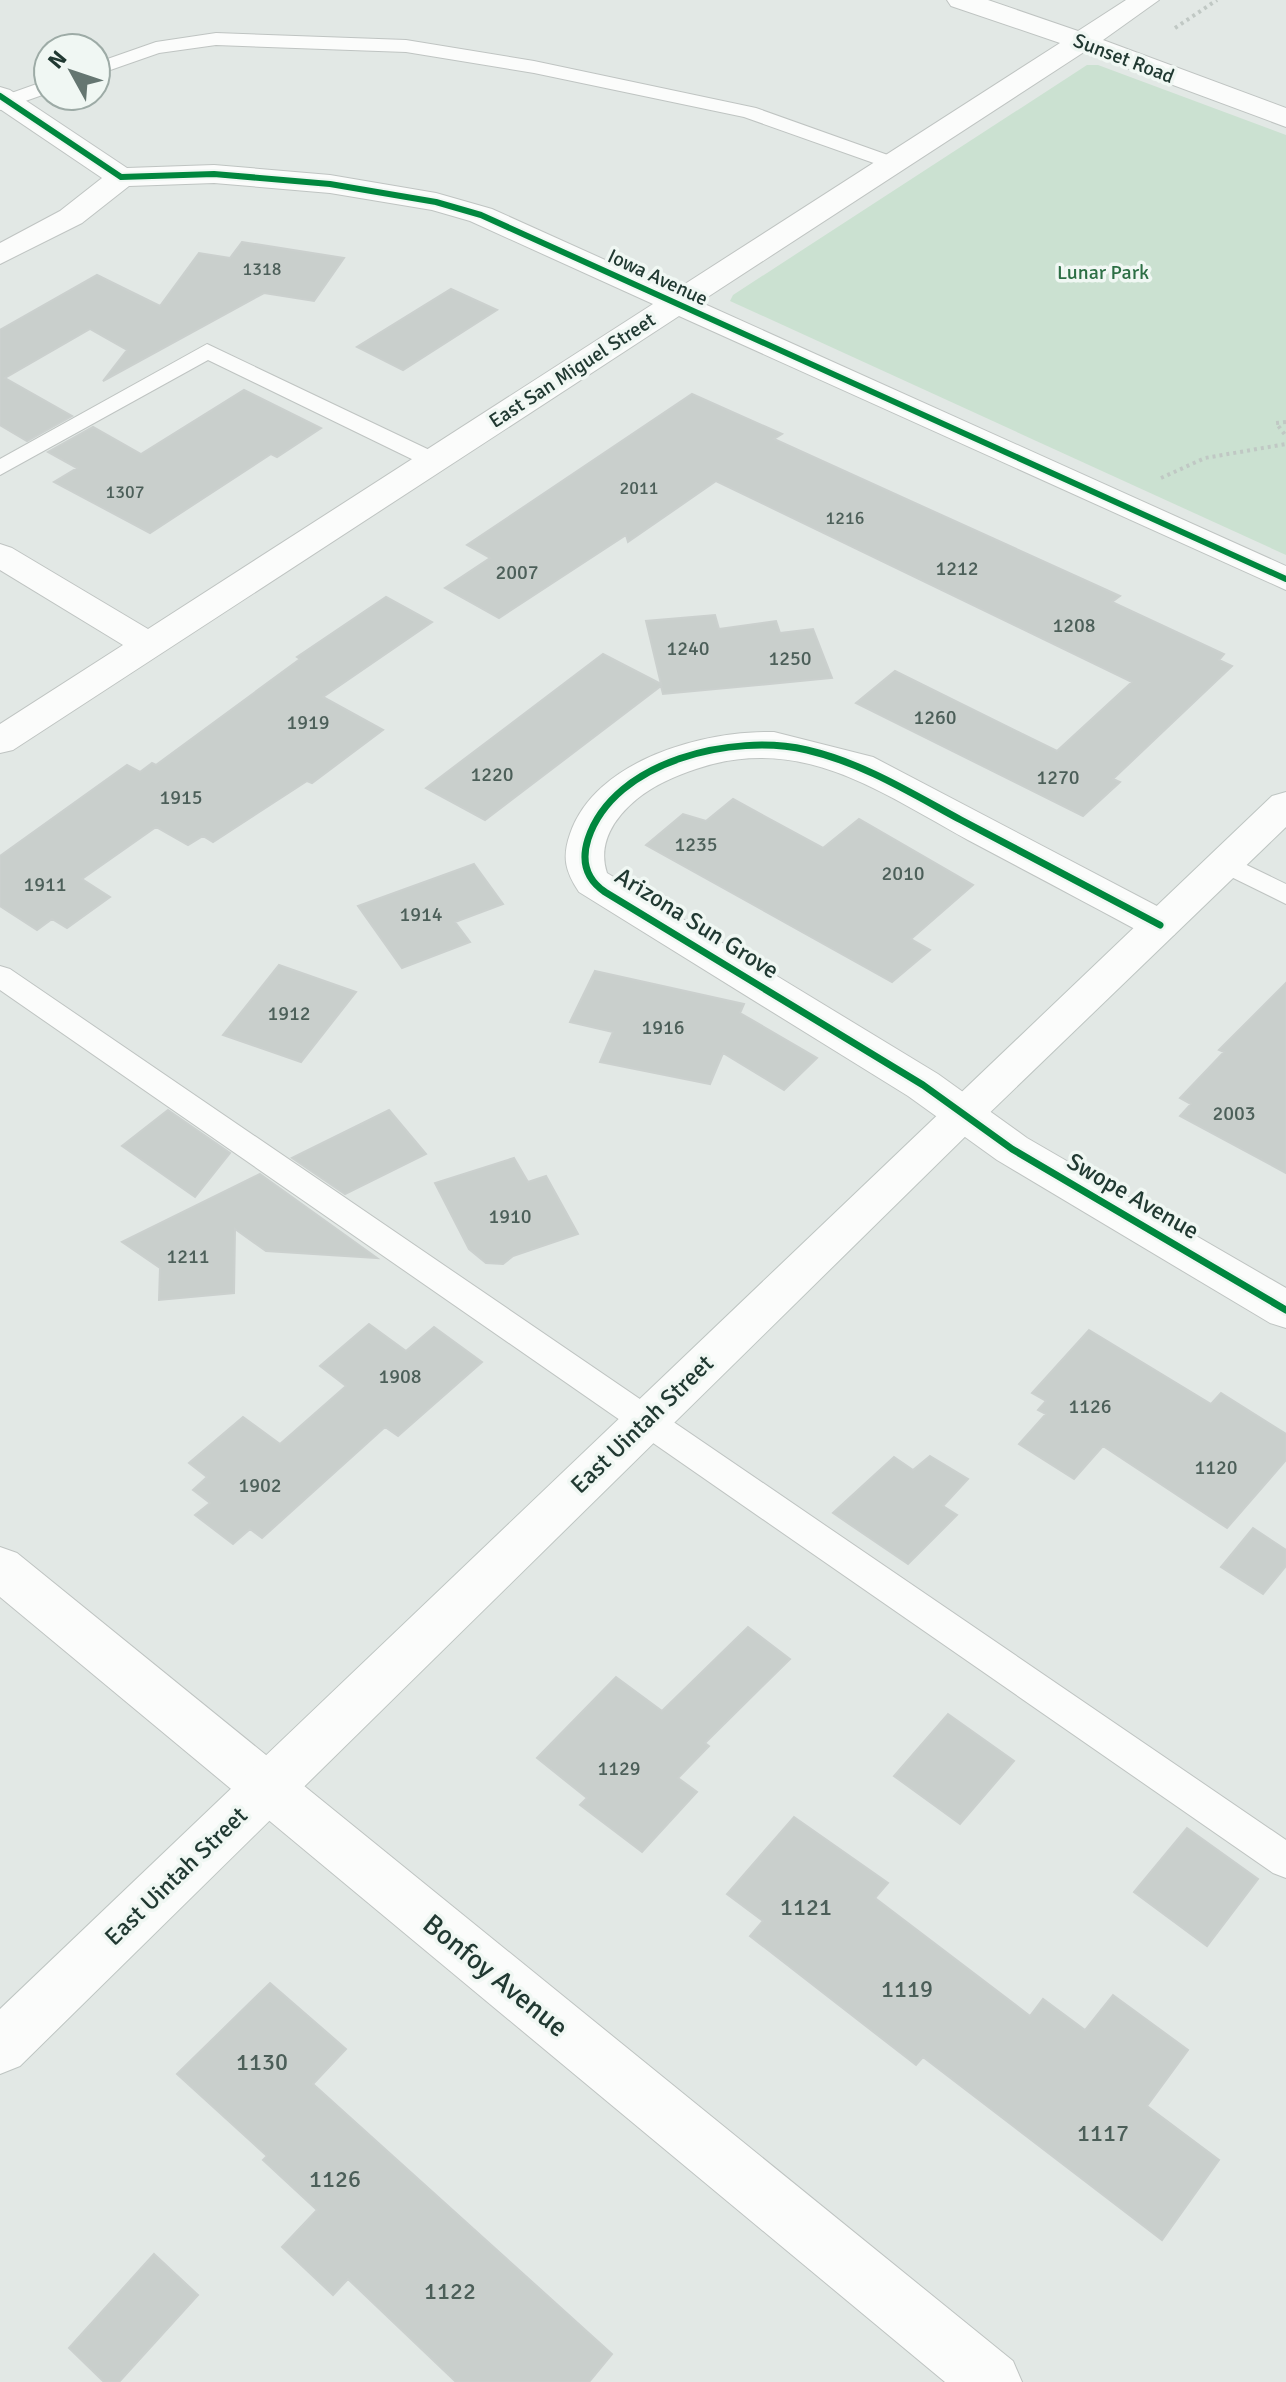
<svg xmlns="http://www.w3.org/2000/svg" width="1286" height="2382" viewBox="0 0 1286 2382" font-family="Signika,sans-serif">
  <style>
    .green { fill: #cbe1d1 }
    .building { fill: #c9cfcc; stroke: #cbd0ce; stroke-width: 2 }
    .lines { fill: none; stroke-linecap: round; stroke-linejoin: round }
    .service-casing { stroke: #bfc4c2; stroke-width: 2 }
    .minor-casing { stroke: #bfc4c2; stroke-width: 2 }
    .secondary-casing { stroke: #bec5c2; stroke-width: 2 }
    .path { stroke: #c0c8c4; stroke-width: 4; stroke-dasharray: 3 4; stroke-linecap: butt }
    .service { fill: #fbfcfb; fill-rule: evenodd }
    .minor { fill: #fbfcfb; fill-rule: evenodd }
    .secondary { fill: #fbfcfb; fill-rule: evenodd }
    .cycleway-far1-casing { stroke: #f0f7f3; stroke-width: 10 }
    .cycleway-casing { stroke: #f0f7f3; stroke-width: 12 }
    .cycleway-far1 { stroke: #00873e; stroke-width: 6 }
    .cycleway { stroke: #00873e; stroke-width: 7 }
    .labels { text-anchor: middle; stroke-width: 7; stroke-linejoin: round; paint-order: stroke }
    .far-number-label { font-size: 18px; fill: #4c5f59 }
    .far-street-label { font-size: 20px; fill: #213932; stroke: #f0f7f3 }
    .far-park-label { font-size: 20px; fill: #2d6f45; stroke: #f0f7f3 }
    .number-label { font-size: 20px; fill: #4c5f59 }
    .street-label { font-size: 24px; fill: #213932; stroke: #f0f7f3 }
    .near-number-label { font-size: 24px; fill: #4c5f59 }
    .near-street-label { font-size: 28px; fill: #213932; stroke: #f0f7f3 }
  </style>
  <rect width="100%" height="100%" fill="#e2e8e5"/>
  <path class="green" d="M 1087,65 L 1098,65 L 1286,135 L 1286,555 L 730,301 L 733,295 Z"/>
  <path class="building" d="M 242,242 L 344,258 L 314,301 L 264,293 L 103,381 L 127,350 L 90,329 L 5,378 L 72,416 L 27,441 L 0,425 L 0,330 L 97,275 L 160,306 L 199,253 L 230,258 Z
    M 451,289 L 497,310 L 403,370 L 357,347 Z
    M 244,390 L 321,428 L 277,457 L 271,454 L 150,533 L 54,482 L 77,468 L 48,452 L 93,427 L 141,454 Z
    M 692,394 L 782,434 L 774,439 L 1120,596 L 1112,602 L 1224,654 L 1219,660 L 1232,666 L 1113,779 L 1120,782 L 1083,816 L 856,703 L 895,671 L 1057,751 L 1132,682 L 716,481 L 628,542 L 626,535 L 499,618 L 445,588 L 490,558 L 467,545 Z
    M 386,597 L 432,622 L 323,697 L 383,730 L 312,783 L 307,781 L 213,842 L 203,836 L 188,845 L 156,827 L 82,879 L 110,897 L 67,928 L 52,919 L 37,930 L 0,906 L 0,856 L 127,765 L 140,772 L 152,763 L 156,765 L 300,659 L 297,657 Z
    M 715,615 L 719,629 L 776,621 L 780,633 L 813,629 L 832,678 L 663,694 L 661,686 L 485,820 L 426,788 L 603,654 L 661,684 L 646,621 Z
    M 733,799 L 823,848 L 859,819 L 973,885 L 911,939 L 930,950 L 892,982 L 646,845 L 683,814 L 706,821 Z
    M 474,864 L 503,904 L 455,922 L 470,942 L 402,968 L 358,906 Z
    M 279,965 L 356,992 L 301,1062 L 223,1035 Z
    M 595,971 L 744,1004 L 740,1013 L 817,1058 L 784,1090 L 723,1053 L 710,1084 L 600,1062 L 613,1032 L 570,1022 Z
    M 1286,983 L 1286,1173 L 1180,1116 L 1191,1104 L 1180,1098 L 1224,1052 L 1219,1050 Z
    M 168,1110 L 230,1153 L 195,1197 L 122,1146 Z
    M 389,1110 L 426,1154 L 345,1194 L 292,1158 Z
    M 514,1158 L 528,1182 L 546,1176 L 578,1234 L 513,1256 L 503,1264 L 486,1263 L 469,1249 L 435,1183 Z
    M 260,1174 L 377,1258 L 266,1251 L 235,1229 L 234,1293 L 159,1300 L 160,1268 L 122,1242 Z
    M 369,1324 L 406,1351 L 434,1327 L 482,1362 L 398,1436 L 385,1427 L 262,1538 L 250,1529 L 233,1544 L 195,1515 L 210,1503 L 193,1490 L 207,1477 L 189,1463 L 243,1417 L 280,1444 L 346,1386 L 320,1366 Z
    M 1089,1330 L 1211,1404 L 1221,1393 L 1286,1434 L 1286,1460 L 1227,1528 L 1103,1446 L 1074,1479 L 1019,1444 L 1046,1414 L 1038,1410 L 1046,1401 L 1032,1393 Z
    M 930,1456 L 968,1479 L 943,1506 L 957,1515 L 908,1564 L 833,1513 L 894,1457 L 913,1470 Z
    M 1253,1528 L 1286,1550 L 1286,1566 L 1263,1594 L 1221,1567 Z
    M 748,1627 L 790,1659 L 705,1743 L 709,1746 L 678,1778 L 697,1792 L 642,1852 L 580,1805 L 587,1798 L 537,1758 L 616,1677 L 662,1711 Z
    M 948,1714 L 1014,1761 L 960,1824 L 894,1776 Z
    M 794,1817 L 888,1883 L 875,1898 L 1030,2016 L 1043,1999 L 1085,2030 L 1113,1995 L 1188,2050 L 1147,2106 L 1219,2160 L 1162,2240 L 923,2057 L 916,2065 L 750,1936 L 763,1921 L 727,1894 Z
    M 1187,1828 L 1258,1879 L 1207,1946 L 1134,1892 Z
    M 270,1983 L 346,2049 L 313,2084 L 612,2354 L 589,2382 L 456,2382 L 348,2279 L 333,2295 L 282,2247 L 317,2210 L 263,2160 L 267,2156 L 177,2074 Z
    M 154,2254 L 198,2295 L 119,2382 L 104,2382 L 69,2348 Z"/>
  <g class="lines">
    <g class="service-casing">
      <path id="service" d="M 216,33 L 406,40 L 534,61 L 756,108 L 899,159 L 902,163 L 892,169 L 885,167 L 744,117 L 534,73 L 406,52 L 216,45 L 159,53 L 96,75 L 96,63 L 156,42 Z
        M 48,80 L 48,93 L 0,110 L 0,97 Z
        M 207,344 L 440,455 L 443,460 L 440,465 L 424,465 L 208,360 L 0,475 L 0,459 Z
        M 1224,854 L 1286,884 L 1286,904 L 1215,869 L 1211,863 L 1215,857 Z
        M 0,966 L 10,969 L 1286,1840 L 1286,1878 L 1273,1873 L 0,990 Z"/>
    </g>
    <g class="minor-casing">
      <path id="minor" d="M 947,0 L 988,0 L 1078,31 L 1126,0 L 1159,0 L 1103,40 L 1286,108 L 1286,127 L 1084,52 L 700,302 L 1286,566 L 1286,590 L 679,316 L 13,750 L 0,753 L 0,724 L 123,645 L 0,570 L 0,544 L 12,548 L 148,629 L 653,304 L 470,221 L 432,210 L 330,193 L 214,183 L 129,186 L 82,223 L 0,264 L 0,243 L 60,211 L 102,178 L 0,109 L 0,87 L 10,90 L 127,168 L 214,165 L 330,175 L 436,193 L 492,209 L 674,291 L 1060,43 L 951,6 Z
        M 774,732 L 873,757 L 1174,915 L 1180,925 L 1174,935 L 1160,939 L 1146,935 C 1087,903 1028,872 968,840 C 880,792 801,733 696,769 C 675,776 654,785 637,799 C 615,817 597,843 607,873 L 938,1074 L 1027,1138 L 1286,1288 L 1286,1328 L 1270,1323 L 997,1160 L 908,1096 L 579,892 C 565,871 562,857 570,834 C 595,760 704,730 774,732 Z
        M 0,1547 L 17,1553 L 1013,2361 L 1022,2382 L 945,2382 L 0,1597 Z"/>
    </g>
    <g class="secondary-casing">
      <path id="secondary" d="M 1286,792 L 1286,827 L 979,1123 L 20,2066 L 0,2074 L 0,2009 L 1272,796 Z"/>
    </g>
    <path class="path" d="M 1175,28 L 1217,0
      M 1286,422 L 1276,423 L 1286,436
      M 1161,478 L 1205,458 L 1286,444"/>
    <use href="#service" class="service"/>
    <use href="#minor" class="minor"/>
    <use href="#secondary" class="secondary"/>
    <g class="cycleway-far1-casing">
      <path id="cycleway-far1" d="M 0,96 L 121,177 L 214,174 L 330,184 L 436,202 L 481,215 L 1286,579"/>
    </g>
    <g class="cycleway-casing">
      <path id="cycleway" d="M 1160,925 C 1094,890 1028,855 961,820 C 911,793 863,763 807,750 C 734,733 614,760 588,839 C 581,861 586,879 605,892 L 923,1085 L 1012,1149 L 1286,1310"/>
    </g>
    <use href="#cycleway-far1" class="cycleway-far1"/>
    <use href="#cycleway" class="cycleway"/>
  </g>
  <g class="labels">
    <g class="far-number-label">
      <text x="262" y="275">1318</text>
      <text x="639" y="494">2011</text>
      <text x="125" y="498">1307</text>
      <text x="845" y="524">1216</text>
    </g>
    <g class="far-street-label">
      <text transform="translate(1124 58) rotate(21)" y="7">Sunset Road</text>
      <text transform="translate(658 277) rotate(25)" y="7">Iowa Avenue</text>
      <text transform="translate(572 370) rotate(-33)" y="7">East San Miguel Street</text>
    </g>
    <g class="far-park-label">
      <text x="1103" y="279">Lunar Park</text>
    </g>
    <g class="number-label">
      <text x="957" y="575">1212</text>
      <text x="517" y="579">2007</text>
      <text x="1074" y="632">1208</text>
      <text x="688" y="655">1240</text>
      <text x="790" y="665">1250</text>
      <text x="935" y="724">1260</text>
      <text x="308" y="729">1919</text>
      <text x="492" y="781">1220</text>
      <text x="1058" y="784">1270</text>
      <text x="181" y="804">1915</text>
      <text x="696" y="851">1235</text>
      <text x="903" y="880">2010</text>
      <text x="45" y="891">1911</text>
      <text x="421" y="921">1914</text>
      <text x="289" y="1020">1912</text>
      <text x="663" y="1034">1916</text>
      <text x="1234" y="1120">2003</text>
      <text x="510" y="1223">1910</text>
      <text x="188" y="1263">1211</text>
      <text x="400" y="1383">1908</text>
      <text x="1090" y="1413">1126</text>
      <text x="1216" y="1474">1120</text>
      <text x="260" y="1492">1902</text>
      <text x="619" y="1775">1129</text>
    </g>
    <g class="street-label">
      <text transform="translate(697 923) rotate(32)" y="8">Arizona Sun Grove</text>
      <text transform="translate(1133 1196) rotate(30)" y="8">Swope Avenue</text>
      <text transform="translate(642 1424) rotate(-44)" y="8">East Uintah Street</text>
      <text transform="translate(176 1876) rotate(-44)" y="8">East Uintah Street</text>
    </g>
    <g class="near-number-label">
      <text x="806" y="1915">1121</text>
      <text x="907" y="1997">1119</text>
      <text x="262" y="2070">1130</text>
      <text x="1103" y="2141">1117</text>
      <text x="335" y="2187">1126</text>
      <text x="450" y="2299">1122</text>
    </g>
    <g class="near-street-label">
      <text transform="translate(496 1975) rotate(39)" y="10">Bonfoy Avenue</text>
    </g>
  </g>
  <g transform="translate(72 72) rotate(310)"><circle r="38" fill="#f0f7f3" stroke="#9daba6" stroke-width="2"/>
  <path d="M0-6L14 30L0 20L-14 30Z" fill="#657671"/>
  <text y="-12" font-size="22" font-weight="bold" text-anchor="middle" fill="#213932">N</text>
  </g>
</svg>
